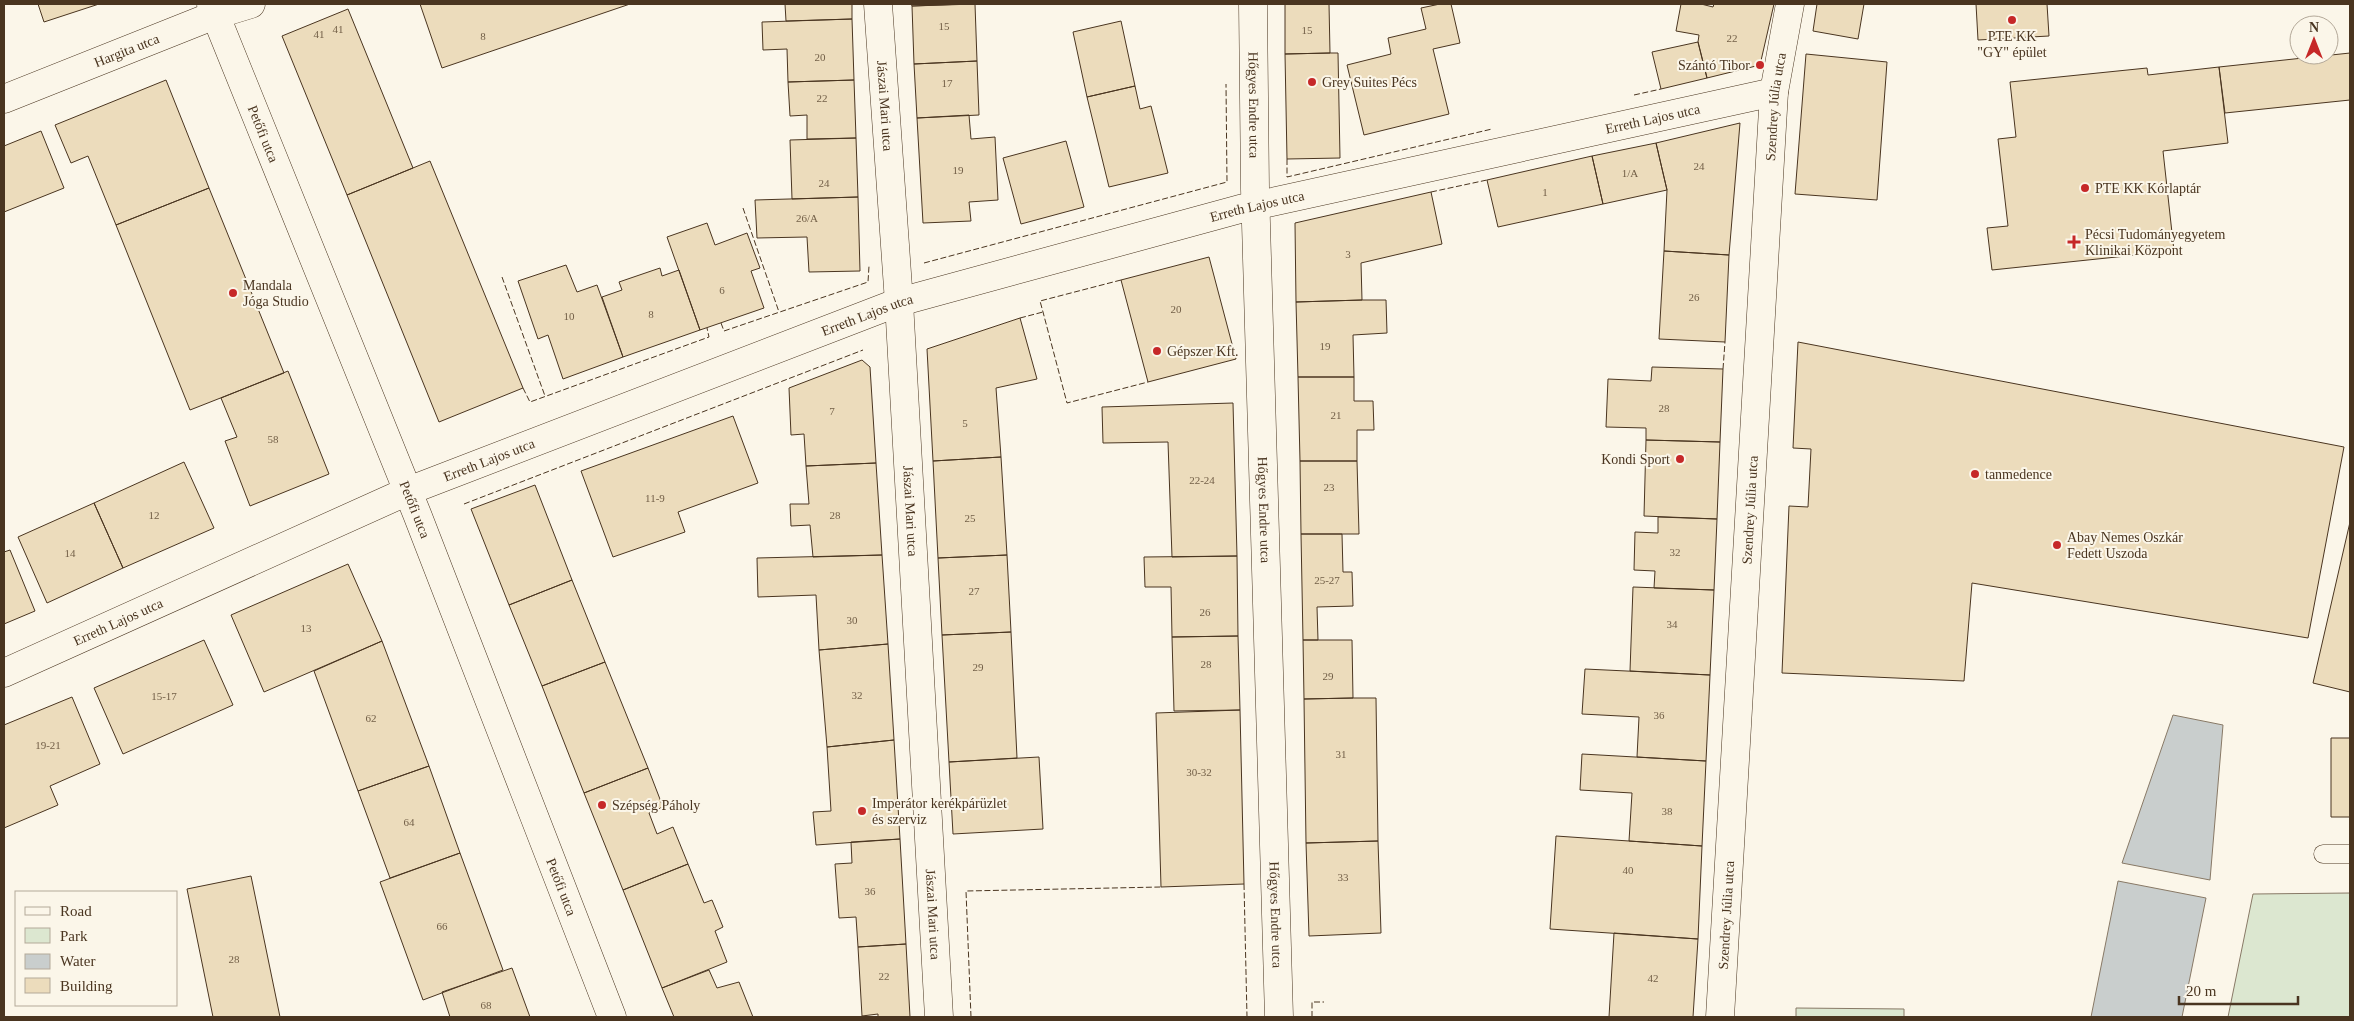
<svg xmlns="http://www.w3.org/2000/svg" width="2354" height="1021" viewBox="0 0 2354 1021" font-family="'Times New Roman',serif">
  <style>
    .green { fill: #dce7d0; stroke: #887966 }
    .water { fill: #c9cecd; stroke: #887966 }
    .building { fill: #ecdcbc; stroke: #4a3520 }
    .lines { fill: none; stroke-linecap: round; stroke-linejoin: round }
    .lane-casing { stroke: #4a3520; stroke-width: 19 }
    .street-casing { stroke: #4a3520; stroke-width: 29 }
    .lane { stroke: #fbf6e9; stroke-width: 18 }
    .street { stroke: #fbf6e9; stroke-width: 28 }
    .fence { stroke: #4a3520; stroke-width: 1; stroke-dasharray: 6 2.5; stroke-linecap: butt }
    .poi-dot { fill: #c62828; stroke: #fbf6e9; stroke-width: 2 }
    .labels { text-anchor: middle; stroke-width: 4; stroke-linejoin: round; paint-order: stroke }
    .number-label { font-size: 11px; fill: #725f47 }
    .poi-label { font-size: 14px; fill: #4a3520; stroke: #fbf6e9; text-anchor: start }
    .street-label { font-size: 14px; fill: #4a3520; stroke: #fbf6e9 }
  </style>
  <rect width="100%" height="100%" fill="#fbf6e9"/>
  <path class="green" d="M 2350,893 L 2350,1017 L 2228,1017 L 2253,894 Z
    M 1796,1008 L 1904,1009 L 1904,1017 L 1796,1017 Z"/>
  <path class="water" d="M 2173,715 L 2223,725 L 2210,880 L 2122,863 Z
    M 2118,881 L 2206,898 L 2182,1017 L 2091,1017 Z"/>
  <path class="building" d="M 38,4 L 99,4 L 44,22 Z
    M 420,4 L 630,4 L 442,68 Z
    M 785,4 L 852,4 L 852,19 L 786,21 Z
    M 911,4 L 965,4 L 912,6 Z
    M 975,4 L 977,61 L 914,64 L 912,6 Z
    M 1285,4 L 1329,4 L 1330,53 L 1285,54 Z
    M 1440,4 L 1451,4 L 1460,43 L 1433,49 L 1449,114 L 1364,135 L 1347,65 L 1391,54 L 1388,38 L 1426,29 L 1421,8 Z
    M 1681,4 L 1701,4 L 1713,7 L 1714,4 L 1774,4 L 1760,65 L 1707,78 L 1698,42 L 1699,35 L 1676,31 Z
    M 1817,4 L 1864,4 L 1858,39 L 1813,31 Z
    M 1976,4 L 2047,4 L 2049,36 L 1978,40 Z
    M 348,9 L 413,168 L 347,195 L 282,36 Z
    M 852,19 L 854,80 L 788,82 L 787,49 L 763,50 L 762,22 Z
    M 1121,21 L 1135,86 L 1087,97 L 1073,32 Z
    M 1698,42 L 1707,78 L 1661,89 L 1652,52 Z
    M 1330,53 L 1338,53 L 1340,158 L 1287,159 L 1285,54 Z
    M 2350,53 L 2350,100 L 2225,113 L 2219,67 Z
    M 1806,54 L 1887,62 L 1877,200 L 1795,194 Z
    M 977,61 L 979,115 L 917,118 L 914,64 Z
    M 2219,67 L 2228,143 L 2163,151 L 2174,251 L 1992,270 L 1987,228 L 2008,226 L 1998,139 L 2016,137 L 2010,82 L 2147,68 L 2148,75 Z
    M 166,80 L 209,188 L 116,225 L 88,156 L 71,163 L 55,125 Z
    M 854,80 L 856,138 L 807,139 L 807,115 L 790,116 L 788,82 Z
    M 1135,86 L 1140,109 L 1151,106 L 1168,173 L 1109,187 L 1087,97 Z
    M 969,115 L 971,139 L 995,137 L 998,200 L 969,202 L 971,221 L 923,223 L 917,118 Z
    M 1740,123 L 1729,255 L 1664,251 L 1667,190 L 1656,143 Z
    M 41,131 L 64,188 L 4,212 L 4,146 Z
    M 856,138 L 858,197 L 792,199 L 790,140 Z
    M 1066,141 L 1084,207 L 1021,224 L 1003,158 Z
    M 1656,143 L 1667,190 L 1603,204 L 1592,156 Z
    M 1592,156 L 1603,204 L 1498,227 L 1487,180 Z
    M 430,161 L 523,388 L 439,422 L 347,195 Z
    M 209,188 L 284,373 L 190,410 L 116,225 Z
    M 1431,192 L 1442,244 L 1361,263 L 1362,300 L 1296,302 L 1295,223 Z
    M 858,197 L 860,271 L 809,272 L 807,237 L 757,238 L 755,200 Z
    M 707,223 L 715,245 L 747,233 L 760,268 L 751,271 L 764,308 L 700,330 L 667,237 Z
    M 1664,251 L 1729,255 L 1725,342 L 1659,339 Z
    M 1209,257 L 1236,359 L 1148,382 L 1121,280 Z
    M 566,265 L 577,292 L 597,285 L 623,357 L 563,379 L 548,335 L 538,339 L 518,281 Z
    M 660,268 L 662,276 L 679,270 L 700,330 L 623,357 L 602,297 L 622,290 L 619,282 Z
    M 1362,300 L 1386,300 L 1387,333 L 1353,335 L 1354,377 L 1298,377 L 1296,302 Z
    M 1020,318 L 1037,379 L 996,388 L 1001,457 L 933,461 L 927,349 Z
    M 1798,342 L 2344,447 L 2308,638 L 1972,583 L 1964,681 L 1782,673 L 1789,506 L 1808,507 L 1811,449 L 1793,448 Z
    M 862,360 L 870,367 L 876,463 L 806,466 L 804,434 L 791,435 L 789,388 Z
    M 1652,367 L 1723,369 L 1720,442 L 1646,440 L 1646,428 L 1606,427 L 1608,379 L 1651,381 Z
    M 288,371 L 329,474 L 250,506 L 225,441 L 237,437 L 221,398 Z
    M 1298,377 L 1354,377 L 1354,401 L 1373,401 L 1374,430 L 1357,430 L 1357,461 L 1300,461 Z
    M 1233,403 L 1237,556 L 1172,557 L 1168,442 L 1103,443 L 1102,407 Z
    M 733,416 L 758,483 L 678,512 L 685,532 L 613,557 L 581,471 Z
    M 1646,440 L 1720,442 L 1717,519 L 1644,516 Z
    M 1001,457 L 1007,555 L 938,558 L 933,461 Z
    M 1300,461 L 1357,461 L 1359,534 L 1301,534 Z
    M 184,462 L 214,528 L 123,568 L 94,503 Z
    M 876,463 L 882,555 L 813,557 L 810,525 L 791,526 L 790,504 L 809,504 L 806,466 Z
    M 535,485 L 572,580 L 509,605 L 471,509 Z
    M 94,503 L 123,568 L 47,603 L 18,537 Z
    M 1658,517 L 1717,519 L 1714,590 L 1654,588 L 1655,571 L 1634,570 L 1635,532 L 1658,533 Z
    M 2350,522 L 2350,692 L 2313,683 Z
    M 1301,534 L 1342,534 L 1343,572 L 1352,572 L 1353,606 L 1317,607 L 1318,640 L 1303,640 Z
    M 10,550 L 35,611 L 4,624 L 4,552 Z
    M 882,555 L 888,644 L 819,650 L 816,595 L 758,597 L 757,558 Z
    M 1007,555 L 1011,632 L 942,635 L 938,558 Z
    M 1237,556 L 1238,636 L 1172,637 L 1171,587 L 1145,587 L 1144,557 Z
    M 348,564 L 382,641 L 264,692 L 231,615 Z
    M 572,580 L 605,662 L 542,686 L 509,605 Z
    M 1633,587 L 1714,590 L 1710,675 L 1630,671 Z
    M 1011,632 L 1017,758 L 949,762 L 942,635 Z
    M 1238,636 L 1240,710 L 1174,711 L 1172,637 Z
    M 204,640 L 233,705 L 123,754 L 94,688 Z
    M 1303,640 L 1352,640 L 1353,698 L 1304,699 Z
    M 382,641 L 429,766 L 358,791 L 314,671 Z
    M 888,644 L 894,740 L 827,747 L 819,650 Z
    M 605,662 L 648,768 L 584,793 L 542,686 Z
    M 1585,669 L 1710,675 L 1706,761 L 1637,757 L 1639,717 L 1582,714 Z
    M 72,697 L 100,764 L 50,786 L 58,805 L 4,828 L 4,725 Z
    M 1353,698 L 1376,698 L 1378,841 L 1306,843 L 1304,699 Z
    M 1240,710 L 1244,884 L 1161,887 L 1156,713 Z
    M 2331,738 L 2350,738 L 2350,817 L 2331,817 Z
    M 894,740 L 900,839 L 816,845 L 813,812 L 831,811 L 827,747 Z
    M 1582,754 L 1706,761 L 1702,846 L 1629,841 L 1632,793 L 1580,790 Z
    M 1039,757 L 1043,829 L 953,834 L 949,762 Z
    M 429,766 L 460,853 L 390,878 L 358,791 Z
    M 648,768 L 663,807 L 649,813 L 657,834 L 673,827 L 688,864 L 623,890 L 584,793 Z
    M 1556,836 L 1702,846 L 1698,939 L 1550,929 Z
    M 900,839 L 906,944 L 858,947 L 856,917 L 839,918 L 835,864 L 852,863 L 851,842 Z
    M 1378,841 L 1381,933 L 1309,936 L 1306,843 Z
    M 460,853 L 503,970 L 423,1000 L 380,882 Z
    M 688,864 L 704,903 L 712,900 L 723,927 L 715,931 L 727,962 L 662,988 L 623,890 Z
    M 251,876 L 280,1017 L 213,1017 L 187,889 Z
    M 1614,933 L 1698,939 L 1693,1017 L 1609,1017 Z
    M 906,944 L 910,1017 L 878,1017 L 878,1014 L 862,1016 L 858,947 Z
    M 512,968 L 530,1017 L 450,1017 L 442,992 Z
    M 709,970 L 717,988 L 739,982 L 753,1017 L 674,1017 L 662,988 Z"/>
  <g class="lines">
    <g class="lane-casing">
      <path id="lane" d="M 2323,854 L 2350,854"/>
    </g>
    <g class="street-casing">
      <g id="street">
        <path id="s1" d="M 211,4 L 417,514 L 612,1017"/>
        <path id="s2" d="M 878,4 L 899,302 L 939,1017"/>
        <path id="s3" d="M 1253,4 L 1255,189 L 1279,1017"/>
        <path id="s4" d="M 4,99 L 215,15 L 251,4"/>
        <path id="s5" d="M 4,673 L 408,491 L 899,302 L 1240,209 L 1774,92"/>
        <path id="s6" d="M 1720,1017 L 1774,92 L 1790,4"/>
      </g>
    </g>
    <use href="#lane" class="lane"/>
    <use href="#street" class="street"/>
    <path class="fence" d="M 1634,95 L 1661,89
      M 1287,159 L 1287,177 L 1492,129
      M 1431,192 L 1487,180
      M 743,208 L 779,312
      M 924,263 L 1227,182 L 1226,84
      M 502,277 L 545,396
      M 1121,280 L 1040,301 L 1043,312 L 1067,403 L 1148,382
      M 1020,318 L 1043,312
      M 721,323 L 724,331 L 868,282 L 869,266
      M 1723,369 L 1725,342
      M 523,388 L 530,402 L 709,337 L 707,328
      M 464,504 L 863,350
      M 1244,884 L 1247,1017
      M 971,1017 L 966,891 L 1161,887
      M 1312,1017 L 1312,1002 L 1324,1002"/>
  </g>
  <g class="poi-dot">
    <circle cx="2012" cy="20" r="5"/>
    <circle cx="1760" cy="65" r="5"/>
    <circle cx="1312" cy="82" r="5"/>
    <circle cx="2085" cy="188" r="5"/>
    <path d="M2071.5 234.5h5v5h5v5h-5v5h-5v-5h-5v-5h5z"/>
    <circle cx="233" cy="293" r="5"/>
    <circle cx="1157" cy="351" r="5"/>
    <circle cx="1680" cy="459" r="5"/>
    <circle cx="1975" cy="474" r="5"/>
    <circle cx="2057" cy="545" r="5"/>
    <circle cx="602" cy="805" r="5"/>
    <circle cx="862" cy="811" r="5"/>
  </g>
  <g class="labels">
    <g class="number-label">
      <text x="944" y="30">15</text>
      <text x="338" y="33">41</text>
      <text x="1307" y="34">15</text>
      <text x="319" y="38">41</text>
      <text x="483" y="40">8</text>
      <text x="1732" y="42">22</text>
      <text x="820" y="61">20</text>
      <text x="947" y="87">17</text>
      <text x="822" y="102">22</text>
      <text x="1699" y="170">24</text>
      <text x="958" y="174">19</text>
      <text x="1630" y="177">1/A</text>
      <text x="824" y="187">24</text>
      <text x="1545" y="196">1</text>
      <text x="807" y="222">26/A</text>
      <text x="1348" y="258">3</text>
      <text x="722" y="294">6</text>
      <text x="1694" y="301">26</text>
      <text x="1176" y="313">20</text>
      <text x="651" y="318">8</text>
      <text x="569" y="320">10</text>
      <text x="1325" y="350">19</text>
      <text x="1664" y="412">28</text>
      <text x="832" y="415">7</text>
      <text x="1336" y="419">21</text>
      <text x="965" y="427">5</text>
      <text x="273" y="443">58</text>
      <text x="1202" y="484">22-24</text>
      <text x="1329" y="491">23</text>
      <text x="655" y="502">11-9</text>
      <text x="154" y="519">12</text>
      <text x="835" y="519">28</text>
      <text x="970" y="522">25</text>
      <text x="1675" y="556">32</text>
      <text x="70" y="557">14</text>
      <text x="1327" y="584">25-27</text>
      <text x="974" y="595">27</text>
      <text x="1205" y="616">26</text>
      <text x="852" y="624">30</text>
      <text x="1672" y="628">34</text>
      <text x="306" y="632">13</text>
      <text x="1206" y="668">28</text>
      <text x="978" y="671">29</text>
      <text x="1328" y="680">29</text>
      <text x="857" y="699">32</text>
      <text x="164" y="700">15-17</text>
      <text x="1659" y="719">36</text>
      <text x="371" y="722">62</text>
      <text x="48" y="749">19-21</text>
      <text x="1341" y="758">31</text>
      <text x="1199" y="776">30-32</text>
      <text x="1667" y="815">38</text>
      <text x="409" y="826">64</text>
      <text x="1628" y="874">40</text>
      <text x="1343" y="881">33</text>
      <text x="870" y="895">36</text>
      <text x="442" y="930">66</text>
      <text x="234" y="963">28</text>
      <text x="884" y="980">22</text>
      <text x="1653" y="982">42</text>
      <text x="486" y="1009">68</text>
    </g>
    <g class="poi-label">
      <text x="2012" y="41" text-anchor="middle">PTE KK<tspan x="2012" dy="16">"GY" épület</tspan></text>
      <text x="1750" y="70" text-anchor="end">Szántó Tibor</text>
      <text x="1322" y="87">Grey Suites Pécs</text>
      <text x="2095" y="193">PTE KK Kórlaptár</text>
      <text x="2085" y="239">Pécsi Tudományegyetem<tspan x="2085" dy="16">Klinikai Központ</tspan></text>
      <text x="243" y="290">Mandala<tspan x="243" dy="16">Jóga Studio</tspan></text>
      <text x="1167" y="356">Gépszer Kft.</text>
      <text x="1670" y="464" text-anchor="end">Kondi Sport</text>
      <text x="1985" y="479">tanmedence</text>
      <text x="2067" y="542">Abay Nemes Oszkár<tspan x="2067" dy="16">Fedett Uszoda</tspan></text>
      <text x="872" y="808">Imperátor kerékpárüzlet<tspan x="872" dy="16">és szerviz</tspan></text>
      <text x="612" y="810">Szépség Páholy</text>
    </g>
    <g class="street-label">
      <text dy="5" stroke="none"><textPath href="#s4" startOffset="132">Hargita utca</textPath></text>
      <text dy="5" stroke="none"><textPath href="#s2" startOffset="102">Jászai Mari utca</textPath></text>
      <text dy="5" stroke="none"><textPath href="#s3" startOffset="101">Hőgyes Endre utca</textPath></text>
      <text dy="5" stroke="none"><textPath href="#s6" startOffset="912">Szendrey Júlia utca</textPath></text>
      <text dy="5" stroke="none"><textPath href="#s5" startOffset="1745">Erreth Lajos utca</textPath></text>
      <text dy="5" stroke="none"><textPath href="#s1" startOffset="140">Petőfi utca</textPath></text>
      <text dy="5" stroke="none"><textPath href="#s5" startOffset="1340">Erreth Lajos utca</textPath></text>
      <text dy="5" stroke="none"><textPath href="#s5" startOffset="935">Erreth Lajos utca</textPath></text>
      <text dy="5" stroke="none"><textPath href="#s5" startOffset="530">Erreth Lajos utca</textPath></text>
      <text dy="5" stroke="none"><textPath href="#s1" startOffset="545">Petőfi utca</textPath></text>
      <text dy="5" stroke="none"><textPath href="#s2" startOffset="508">Jászai Mari utca</textPath></text>
      <text dy="5" stroke="none"><textPath href="#s6" startOffset="508">Szendrey Júlia utca</textPath></text>
      <text dy="5" stroke="none"><textPath href="#s3" startOffset="506">Hőgyes Endre utca</textPath></text>
      <text dy="5" stroke="none"><textPath href="#s5" startOffset="125">Erreth Lajos utca</textPath></text>
      <text dy="5" stroke="none"><textPath href="#s1" startOffset="950">Petőfi utca</textPath></text>
      <text dy="5" stroke="none"><textPath href="#s6" startOffset="102">Szendrey Júlia utca</textPath></text>
      <text dy="5" stroke="none"><textPath href="#s2" startOffset="912">Jászai Mari utca</textPath></text>
      <text dy="5" stroke="none"><textPath href="#s3" startOffset="911">Hőgyes Endre utca</textPath></text>
    </g>
  </g>
  <rect width="2354" height="1021" fill="none" stroke="#4a3520" stroke-width="10"/>
  <rect x="15" y="891" width="162" height="115" fill="#fbf6e9" stroke="#b4a999"/>
  <rect x="25" y="907" width="25" height="8" fill="#fbf6e9" stroke="#b4a999"/>
  <text x="60" y="916" font-size="15" fill="#4a3520">Road</text>
  <rect x="25" y="928" width="25" height="15" fill="#dce7d0" stroke="#b4a999"/>
  <text x="60" y="941" font-size="15" fill="#4a3520">Park</text>
  <rect x="25" y="954" width="25" height="15" fill="#c9cecd" stroke="#b4a999"/>
  <text x="60" y="966" font-size="15" fill="#4a3520">Water</text>
  <rect x="25" y="978" width="25" height="15" fill="#ecdcbc" stroke="#b4a999"/>
  <text x="60" y="991" font-size="15" fill="#4a3520">Building</text>
  <g transform="translate(2314 40)"><circle r="24" fill="#fbf6e9" stroke="#b4a999"/>
  <path d="M0-4L9 19L0 12L-9 19Z" fill="#c62828"/>
  <text y="-8" font-size="14" font-weight="bold" text-anchor="middle" fill="#4a3520">N</text>
  </g>
  <path d="M2179 996v8h119v-8" fill="none" stroke="#4a3520" stroke-width="2.5"/>
  <text x="2186" y="996" font-size="15" fill="#4a3520" stroke="#fbf6e9" stroke-width="4" paint-order="stroke">20 m</text>
</svg>
